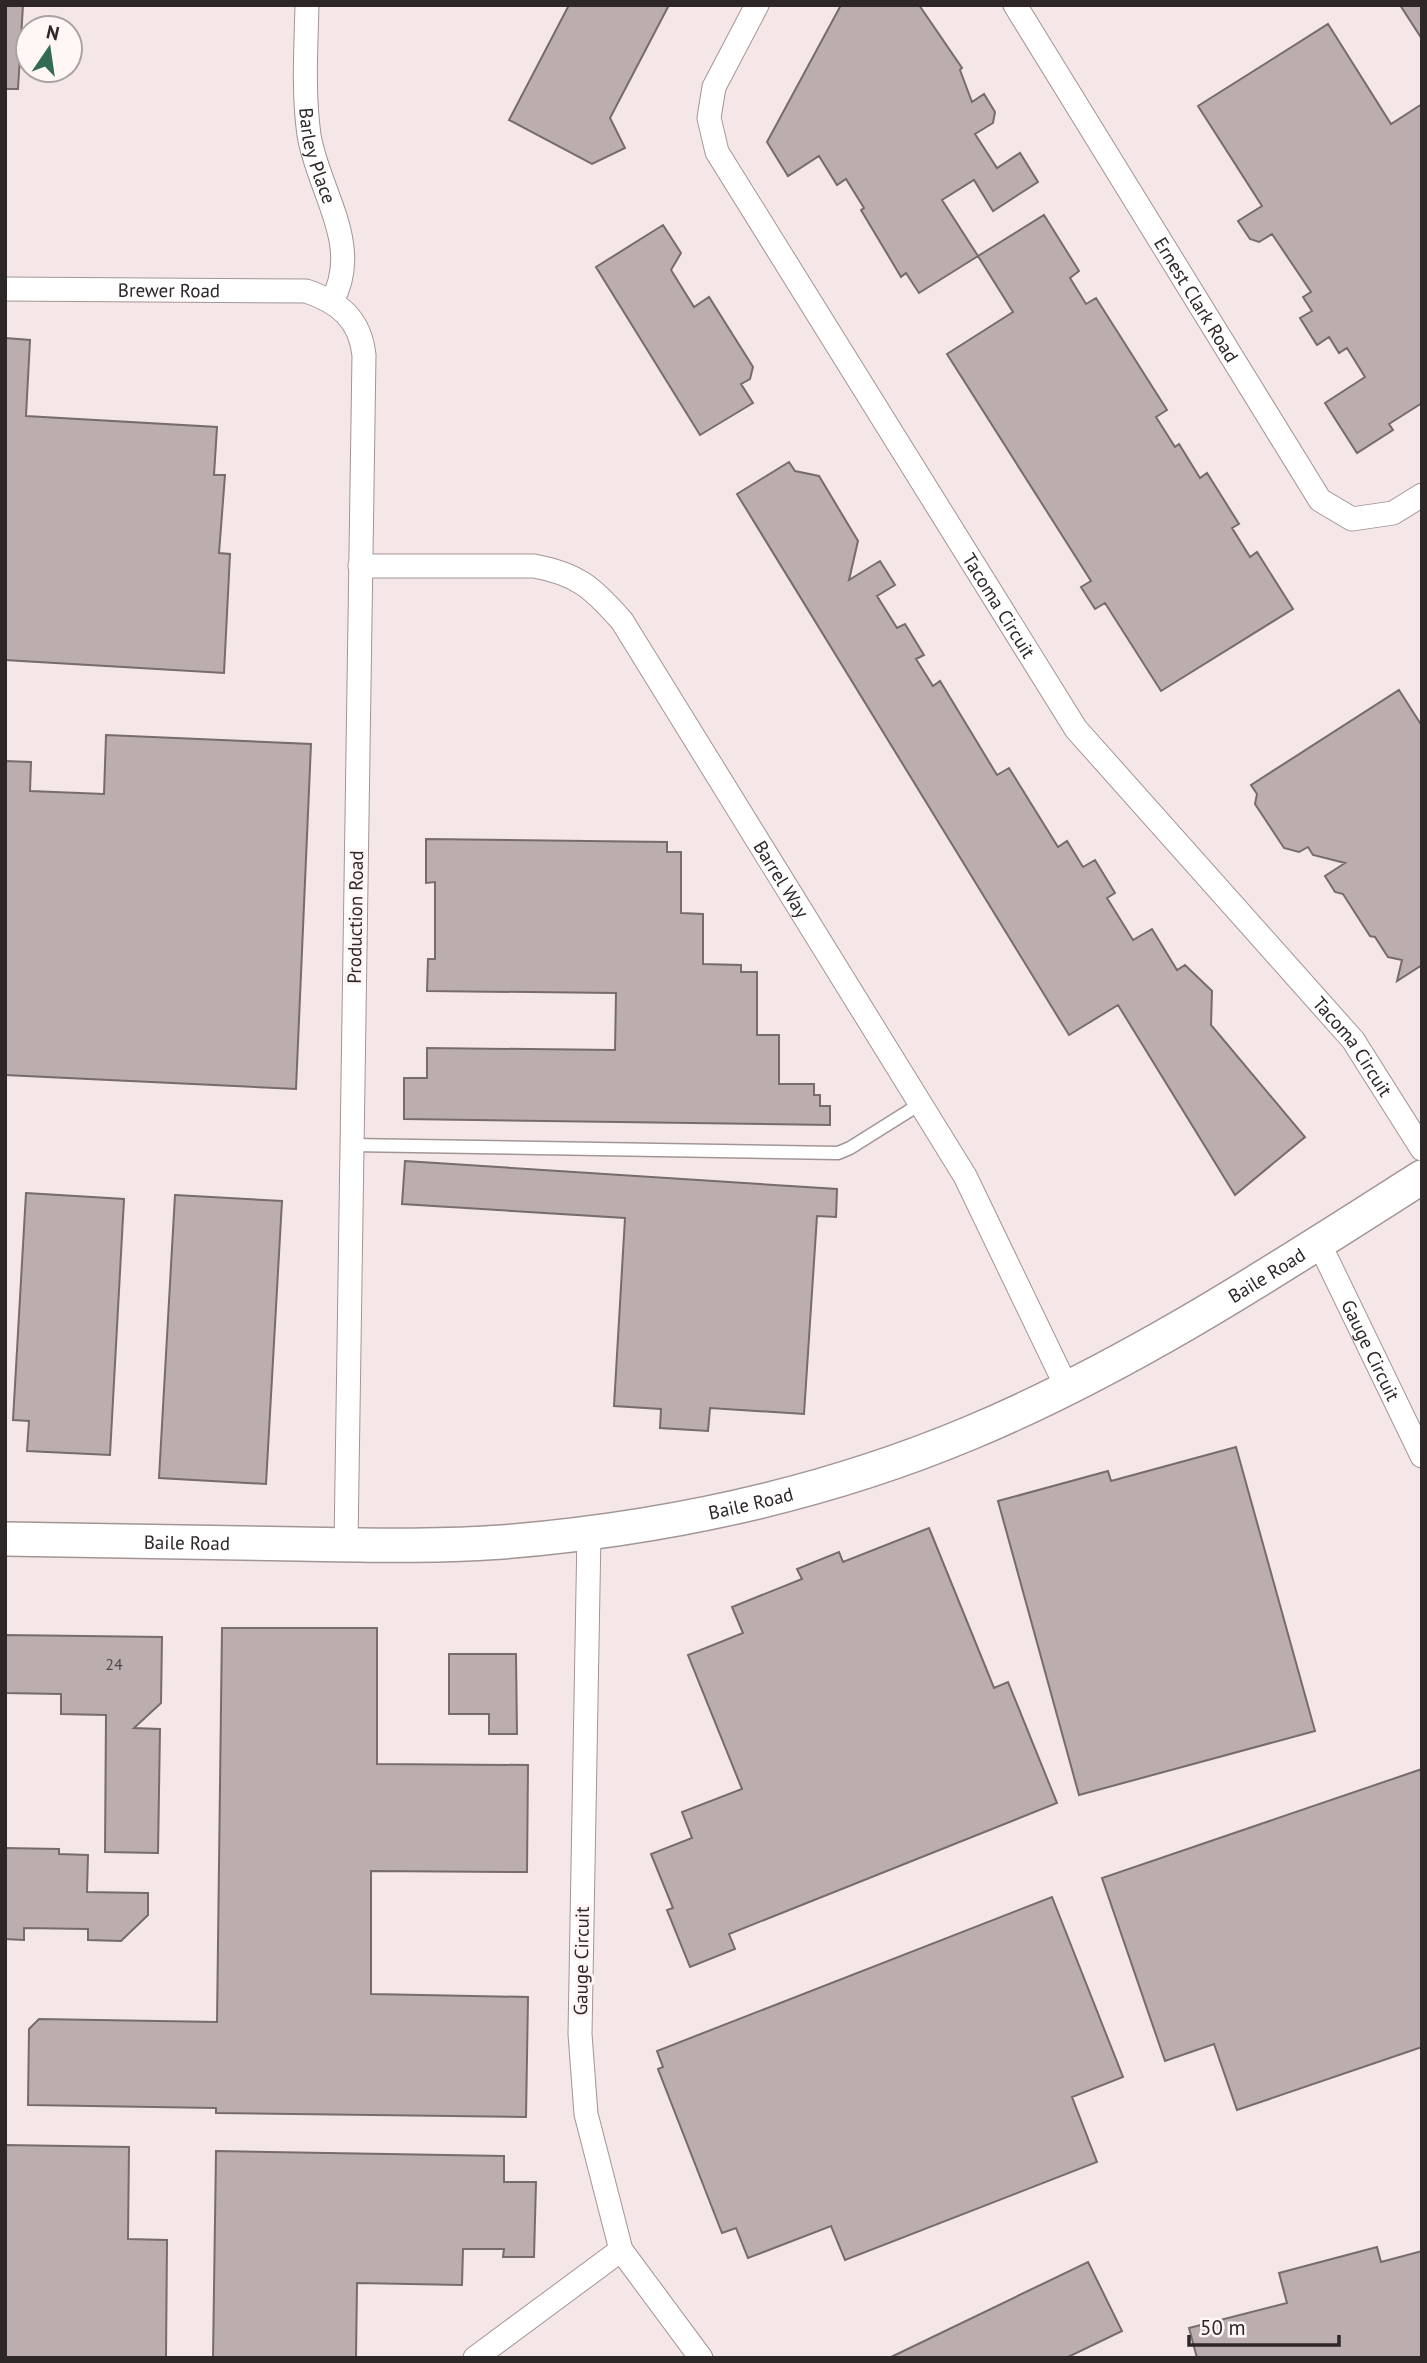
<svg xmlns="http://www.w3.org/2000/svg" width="1427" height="2363" viewBox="0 0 1427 2363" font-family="'PT Sans',sans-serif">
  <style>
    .building { fill: #bcaeaf; stroke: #786b6b; stroke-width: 2 }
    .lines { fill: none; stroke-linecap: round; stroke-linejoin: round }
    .lane-casing { stroke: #a29595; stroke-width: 15 }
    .street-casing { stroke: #a29595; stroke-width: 25 }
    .secondary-casing { stroke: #a29595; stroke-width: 36 }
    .lane { stroke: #fff; stroke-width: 12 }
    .street { stroke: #fff; stroke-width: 23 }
    .secondary { stroke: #fff; stroke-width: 33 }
    .labels { text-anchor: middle; stroke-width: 6; stroke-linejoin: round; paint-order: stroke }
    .number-label { font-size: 16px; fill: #514949 }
    .street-label { font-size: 19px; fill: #2d2727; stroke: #fff6f6 }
  </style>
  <rect width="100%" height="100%" fill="#f5e7e7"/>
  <path class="building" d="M 5,5 L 23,5 L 18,89 L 5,89 Z
    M 569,5 L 669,5 L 610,118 L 625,148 L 592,164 L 509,120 Z
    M 841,5 L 919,5 L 962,68 L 960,70 L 972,102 L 984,94 L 995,112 L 993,123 L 975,134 L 997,168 L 1020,153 L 1038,182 L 993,211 L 974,180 L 942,200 L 978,256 L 919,293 L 906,273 L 901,277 L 861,210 L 864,208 L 846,179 L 837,185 L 819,156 L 788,176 L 767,142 Z
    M 1400,5 L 1422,5 L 1422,39 Z
    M 1328,24 L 1391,124 L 1422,104 L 1422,403 L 1389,424 L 1393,430 L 1357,453 L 1325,403 L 1365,377 L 1347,348 L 1339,353 L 1329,337 L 1317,345 L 1300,318 L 1312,311 L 1303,297 L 1311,292 L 1272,234 L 1259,242 L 1250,239 L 1238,221 L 1262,206 L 1198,106 Z
    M 1044,215 L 1079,271 L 1070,278 L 1086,304 L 1096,298 L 1167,410 L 1156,417 L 1175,447 L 1179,444 L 1200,478 L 1207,473 L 1239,524 L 1232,528 L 1250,557 L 1257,552 L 1293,609 L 1161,691 L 1105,603 L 1095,609 L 1081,587 L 1091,581 L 947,354 L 1013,312 L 978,256 Z
    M 663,225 L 681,253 L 671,270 L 694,307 L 709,297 L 753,367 L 750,379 L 741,384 L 753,403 L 700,435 L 596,267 Z
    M 5,338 L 30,340 L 26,416 L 217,427 L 214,475 L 225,475 L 219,553 L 230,554 L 224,673 L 5,660 Z
    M 789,462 L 795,471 L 819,476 L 858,541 L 849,580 L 880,561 L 895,585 L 877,596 L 897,628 L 905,624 L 924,655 L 916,659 L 933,686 L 940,681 L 997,775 L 1009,768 L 1058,847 L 1067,841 L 1083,867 L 1095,860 L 1115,893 L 1107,898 L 1133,940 L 1152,929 L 1177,970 L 1185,965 L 1212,991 L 1211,1025 L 1305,1137 L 1235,1195 L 1118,1005 L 1069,1035 L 737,494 Z
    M 1399,690 L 1422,726 L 1422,965 L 1397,981 L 1402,960 L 1388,957 L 1375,937 L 1370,936 L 1343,894 L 1335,892 L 1325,876 L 1345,863 L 1313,855 L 1308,847 L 1299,852 L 1284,848 L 1255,804 L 1257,794 L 1251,785 Z
    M 106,735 L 311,744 L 296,1089 L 5,1075 L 5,761 L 31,762 L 30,791 L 104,794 Z
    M 426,839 L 667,842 L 667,852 L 681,852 L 681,913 L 703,914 L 703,964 L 741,965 L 741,972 L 757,972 L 757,1035 L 779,1035 L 779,1084 L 814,1084 L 814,1095 L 820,1095 L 820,1106 L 830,1106 L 830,1125 L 404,1119 L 404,1078 L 427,1078 L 427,1048 L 615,1050 L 616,993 L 427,991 L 428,959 L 435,959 L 435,882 L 426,883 Z
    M 405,1161 L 837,1189 L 836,1217 L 817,1216 L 804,1414 L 710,1408 L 708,1431 L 660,1428 L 661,1409 L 614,1406 L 625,1218 L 402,1204 Z
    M 26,1193 L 124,1199 L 110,1455 L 27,1451 L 29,1421 L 13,1420 Z
    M 175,1195 L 282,1201 L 266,1484 L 159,1478 Z
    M 1236,1447 L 1315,1731 L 1079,1795 L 998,1501 L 1108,1471 L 1111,1481 Z
    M 929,1528 L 994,1688 L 1008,1682 L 1057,1803 L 729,1934 L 735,1949 L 690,1967 L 667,1910 L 673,1908 L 651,1854 L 692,1838 L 682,1812 L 742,1789 L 688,1655 L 743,1633 L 732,1607 L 802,1579 L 797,1569 L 839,1552 L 843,1562 Z
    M 222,1628 L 377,1628 L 377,1764 L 528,1765 L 527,1872 L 371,1871 L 371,1994 L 528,1997 L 526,2117 L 216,2113 L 216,2108 L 28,2105 L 29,2029 L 39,2019 L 217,2022 Z
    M 5,1635 L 162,1637 L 161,1703 L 134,1728 L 160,1729 L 158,1853 L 105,1852 L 106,1715 L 61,1714 L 61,1694 L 5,1693 Z
    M 449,1654 L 516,1654 L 517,1734 L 489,1734 L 489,1714 L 449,1714 Z
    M 1422,1769 L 1422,2047 L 1237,2110 L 1214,2044 L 1165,2061 L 1102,1878 Z
    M 5,1848 L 59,1849 L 59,1854 L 88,1855 L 87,1892 L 148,1893 L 148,1915 L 121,1941 L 88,1940 L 88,1929 L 24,1928 L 24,1940 L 5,1939 Z
    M 1052,1897 L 1123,2077 L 1072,2097 L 1097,2162 L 845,2260 L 831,2226 L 748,2258 L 736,2228 L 722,2233 L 658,2069 L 663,2067 L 657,2051 Z
    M 5,2145 L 129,2147 L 128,2239 L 167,2240 L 166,2358 L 5,2358 Z
    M 216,2151 L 504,2156 L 504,2182 L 536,2182 L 534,2257 L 503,2257 L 504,2249 L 463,2249 L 462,2285 L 357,2283 L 356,2358 L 213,2358 Z
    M 1377,2247 L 1381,2262 L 1422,2251 L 1422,2358 L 1197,2358 L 1189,2328 L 1287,2303 L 1279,2273 Z
    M 1088,2262 L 1122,2331 L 1066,2358 L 889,2358 Z"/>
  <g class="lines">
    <g class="lane-casing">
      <path id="lane" d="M 351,1145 L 838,1153 L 850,1148 L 920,1104"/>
    </g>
    <g class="street-casing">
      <g id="street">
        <path id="s1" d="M 307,5 C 306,48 303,92 309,135 C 318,191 363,245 332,301"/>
        <path id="s2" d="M 757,5 L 714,87 L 709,118 L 717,152 L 1076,729 L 1353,1040 L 1422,1149"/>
        <path id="s3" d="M 1015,5 L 1320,500 L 1352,519 L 1393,513 L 1422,495"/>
        <path id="s4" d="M 5,289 L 306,291 C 339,302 360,319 364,355 L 346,1544"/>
        <path id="s5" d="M 360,566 L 534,566 C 578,574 593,588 622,621 L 965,1176 L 1067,1388"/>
        <path id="s6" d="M 1319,1243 L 1422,1456"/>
        <path d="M 589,1533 L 580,2034 L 586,2114 L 621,2250 L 701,2358"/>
        <path d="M 475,2358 L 621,2250"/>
      </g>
    </g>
    <g class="secondary-casing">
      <g id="secondary">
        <path id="s7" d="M 5,1539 C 103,1541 201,1543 299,1544 C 367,1545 435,1547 502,1542 C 662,1529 822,1495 970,1433 C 1130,1366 1276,1270 1422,1177"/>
      </g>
    </g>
    <use href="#lane" class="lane"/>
    <use href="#street" class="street"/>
    <use href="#secondary" class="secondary"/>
  </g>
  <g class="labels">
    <g class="number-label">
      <text x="114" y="1670">24</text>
    </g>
    <g class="street-label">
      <text dy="7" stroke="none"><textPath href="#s1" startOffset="152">Barley Place</textPath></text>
      <text dy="7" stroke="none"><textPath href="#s4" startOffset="164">Brewer Road</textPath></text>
      <text dy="7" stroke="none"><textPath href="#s3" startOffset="346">Ernest Clark Road</textPath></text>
      <text dy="7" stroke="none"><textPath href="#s2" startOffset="693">Tacoma Circuit</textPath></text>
      <text dy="7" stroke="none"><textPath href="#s5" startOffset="584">Barrel Way</textPath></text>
      <text transform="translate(355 917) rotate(-89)" y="7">Production Road</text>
      <text dy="7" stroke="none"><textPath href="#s2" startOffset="1260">Tacoma Circuit</textPath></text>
      <text dy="7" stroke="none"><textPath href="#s7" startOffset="1316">Baile Road</textPath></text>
      <text dy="7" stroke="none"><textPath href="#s6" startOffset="119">Gauge Circuit</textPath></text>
      <text dy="7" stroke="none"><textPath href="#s7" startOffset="749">Baile Road</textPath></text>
      <text dy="7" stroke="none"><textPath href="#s7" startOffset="182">Baile Road</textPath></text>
      <text transform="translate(581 1961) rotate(-89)" y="7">Gauge Circuit</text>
    </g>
  </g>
  <rect width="1427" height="2363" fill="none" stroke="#2d2727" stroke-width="14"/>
  <g transform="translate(49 49) rotate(13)"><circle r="33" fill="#fff6f6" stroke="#aba3a3" stroke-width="2"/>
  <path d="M0-5L12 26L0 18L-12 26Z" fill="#316b54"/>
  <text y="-10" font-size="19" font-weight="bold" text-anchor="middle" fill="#2d2727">N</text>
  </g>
  <path d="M1189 2335v10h150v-10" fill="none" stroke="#2d2727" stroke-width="3.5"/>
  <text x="1200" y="2335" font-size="21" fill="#2d2727" stroke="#fff6f6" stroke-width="5" paint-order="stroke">50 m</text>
</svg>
